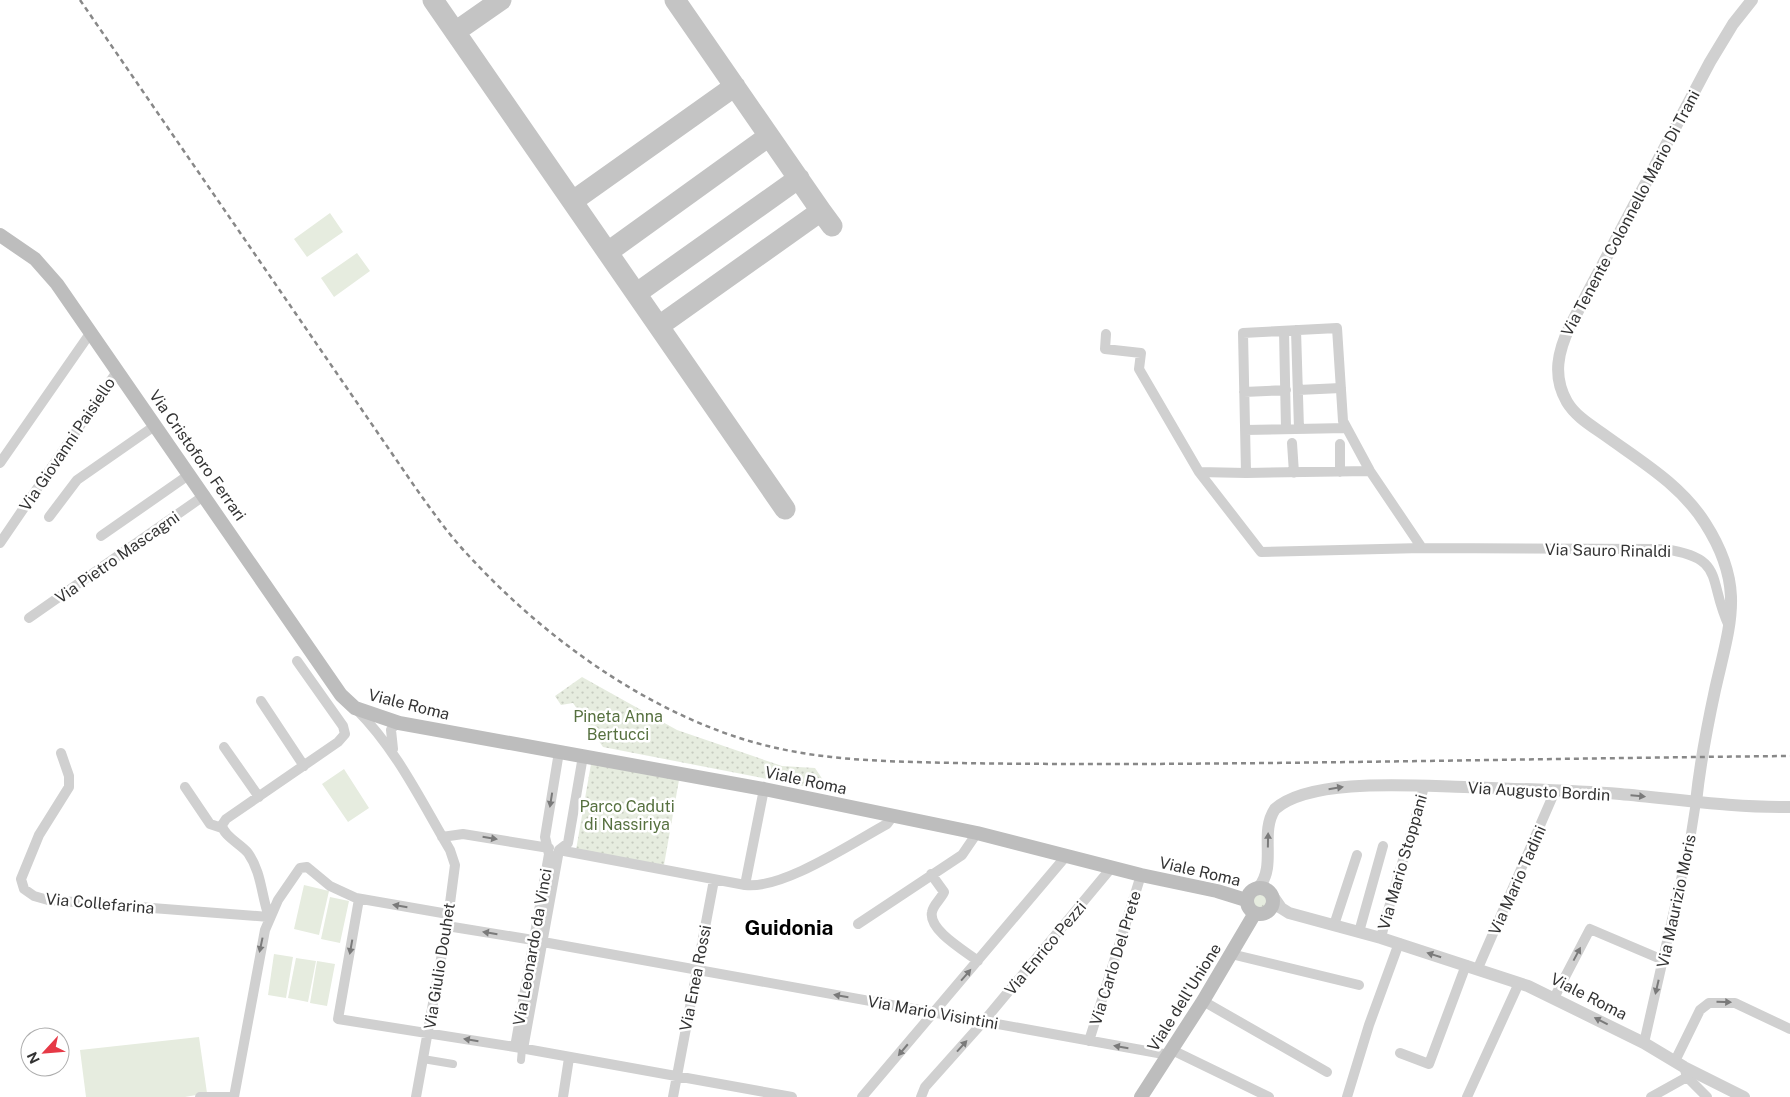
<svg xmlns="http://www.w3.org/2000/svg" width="1790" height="1097" viewBox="0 0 1790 1097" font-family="'Public Sans',sans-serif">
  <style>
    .grass { fill: url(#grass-tufts) }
    .park { fill: url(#park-dots) }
    .pitch { fill: #e6ecdf }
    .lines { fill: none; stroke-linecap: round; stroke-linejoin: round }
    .taxiway { stroke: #c4c4c4; stroke-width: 21 }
    .pedestrian { stroke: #d0d0d0; stroke-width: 8 }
    .minor { stroke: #d0d0d0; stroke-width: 10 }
    .tertiary { stroke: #d0d0d0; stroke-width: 12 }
    .secondary { stroke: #bdbdbd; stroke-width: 14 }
    .rail { stroke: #888; stroke-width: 2.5; stroke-dasharray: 5 4; stroke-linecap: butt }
    .oneway { fill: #7a7a7a }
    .labels { text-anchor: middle; stroke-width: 5; stroke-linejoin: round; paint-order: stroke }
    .street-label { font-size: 16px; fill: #333; stroke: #fff }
    .park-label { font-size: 16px; fill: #56703f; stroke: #fff }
    .district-label { font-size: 21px; font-weight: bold; fill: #000; stroke: #fff }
  </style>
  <defs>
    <pattern id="grass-tufts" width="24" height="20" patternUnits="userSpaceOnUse" patternTransform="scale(1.25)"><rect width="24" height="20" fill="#e6ecdf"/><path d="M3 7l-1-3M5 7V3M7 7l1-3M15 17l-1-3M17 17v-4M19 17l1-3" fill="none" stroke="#c6cbc0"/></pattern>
    <pattern id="park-dots" width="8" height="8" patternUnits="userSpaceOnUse" patternTransform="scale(1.25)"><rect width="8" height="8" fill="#e6ecdf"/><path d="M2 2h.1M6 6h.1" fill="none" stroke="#c6cbc0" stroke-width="1.8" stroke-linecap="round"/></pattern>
  </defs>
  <rect width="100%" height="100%" fill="#fff"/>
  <path class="grass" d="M1252 901a8 8 0 1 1 16 0a8 8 0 1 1-16 0Z"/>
  <path class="park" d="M 582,677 L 677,730 L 782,766 L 815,768 L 825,783 L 824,790 L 603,747 L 573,703 L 561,705 L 555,696 Z
    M 591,764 L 679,780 L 664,865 L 576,850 Z"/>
  <path class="pitch" d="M 330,213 L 343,232 L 307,257 L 294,239 Z
    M 357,253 L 370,271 L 334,297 L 321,278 Z
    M 344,769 L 369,808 L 348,822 L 322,784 Z
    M 304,885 L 329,891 L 319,935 L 294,929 Z
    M 330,897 L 349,901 L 340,943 L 321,939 Z
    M 274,954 L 293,957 L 286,998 L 268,995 Z
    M 296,958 L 316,961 L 308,1002 L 288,998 Z
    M 317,961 L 335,964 L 327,1006 L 310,1003 Z
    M 199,1037 L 207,1093 L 185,1097 L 86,1097 L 80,1050 Z"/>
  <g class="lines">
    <path class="taxiway" d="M 433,0 L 785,509
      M 455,32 L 501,0
      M 573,201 L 735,86
      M 821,211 L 832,226
      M 608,252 L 769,136
      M 637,293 L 799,178
      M 659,326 L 821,211 L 675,0"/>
    <path class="pedestrian" d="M 423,1059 L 453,1064
      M 521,1060 L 522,1049"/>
    <path class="minor" d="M 1296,330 L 1299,429
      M 1284,331 L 1286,429
      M 1106,334 L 1105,349 L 1141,353 L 1139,369 L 1199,472
      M 1298,390 L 1341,388
      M 1244,392 L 1286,390
      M 1245,430 L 1347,428
      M 1292,443 L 1294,473
      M 0,463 L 91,332
      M 1340,472 L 1340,444
      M 1246,473 L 1370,471
      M 49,517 L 77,480 L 156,425
      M 101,536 L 190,474
      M 0,543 L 118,370
      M 1422,548 L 1261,552 L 1199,472 L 1246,473 L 1243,333 L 1337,328 L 1343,421 L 1370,471 L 1422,548 L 1664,549 C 1727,558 1707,580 1729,626
      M 29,618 L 205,495
      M 261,701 L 304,766
      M 356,709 C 397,750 421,801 450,850 L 455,865 L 447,926 L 416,1097
      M 224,747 L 259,797
      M 393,749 L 391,730 L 396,722
      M 61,753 L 69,776 L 69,787 L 39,835 L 21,879 L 24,889 L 34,896 L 48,900 L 269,917 C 261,895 262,873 248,853 C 241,844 223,836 222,825 L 226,819 L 338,742 L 345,734 L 343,726 L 297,661
      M 185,787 L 210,824 L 222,828
      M 442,837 L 463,834 L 549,848
      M 559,850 L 745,885 C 782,890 852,843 887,824 L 893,816
      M 559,850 L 568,843 L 583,756
      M 931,874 L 944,892 C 941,899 933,905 932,912 C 928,930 965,951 978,961
      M 745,885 L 764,789
      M 359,899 L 338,1019 L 515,1047 L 792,1097
      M 858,924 L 962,855 L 977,833
      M 1334,925 L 1357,855
      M 447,926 L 533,940
      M 1359,932 L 1383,846
      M 1381,938 C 1393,886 1412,837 1424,786
      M 543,942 L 1169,1055
      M 1231,954 L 1359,985
      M 1478,968 L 1555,791
      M 1554,998 L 1590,929 L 1663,960
      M 1203,1001 L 1327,1072
      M 1089,1041 L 1141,875
      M 1644,1043 L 1690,840 L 1696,802
      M 515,1047 L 549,854 L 545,837 L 559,752
      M 523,1049 L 559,850
      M 1172,1050 L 1269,1097
      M 1400,1053 L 1429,1064 L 1466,965
      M 1675,1061 L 1700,1010 L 1709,1003 L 1735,1003 L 1790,1029
      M 1685,1070 L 1687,1077 L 1707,1097
      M 200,1097 L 233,1097
      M 234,1097 L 265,930 L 278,900 L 300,868 L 307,867 L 330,886 L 356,898 L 448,914
      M 563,1097 L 569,1058
      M 673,1097 L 714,880
      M 862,1097 L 1067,855
      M 921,1097 L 925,1087 L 984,1021 L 1112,867
      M 1347,1097 L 1369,1025 L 1399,943
      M 1467,1097 L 1519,983
      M 1651,1097 L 1687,1077"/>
    <path class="tertiary" d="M 1696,802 C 1700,764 1707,727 1715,690 C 1730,623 1746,587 1705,523 C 1681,485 1642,462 1606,436 C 1592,426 1576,417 1567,402 C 1552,376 1558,351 1570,326 L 1710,62 L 1733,24 L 1752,0
      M 1259,887 C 1277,865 1259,833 1275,809 C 1311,777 1417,786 1464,787 C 1516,789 1568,790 1620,794 C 1676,799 1733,808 1790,807
      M 1272,895 L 1281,908 L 1289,913 L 1381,938 L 1528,986 L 1644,1043 L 1684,1067 L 1744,1097"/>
    <path class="secondary" d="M 0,235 L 35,259 L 57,284 L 341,695 L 355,708 L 399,723 L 764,789 L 977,833 L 1141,875 L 1217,891 L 1246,900
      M1247 901a13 13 0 1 1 26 0a13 13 0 1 1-26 0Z
      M 1141,1097 L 1203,1001 L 1255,913"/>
    <path class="rail" d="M 80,0 L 415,487 C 432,511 449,535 469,556 C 538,631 627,697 722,732 C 801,761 872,761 955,763 C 1017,764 1078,764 1140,764 C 1357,763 1573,758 1790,756"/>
  </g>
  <defs><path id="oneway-solid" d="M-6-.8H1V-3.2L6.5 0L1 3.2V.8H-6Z" transform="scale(1.25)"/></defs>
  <g class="oneway">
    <use href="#oneway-solid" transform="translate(1336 788) rotate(-9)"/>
    <use href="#oneway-solid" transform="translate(1638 796) rotate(5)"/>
    <use href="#oneway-solid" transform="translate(551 800) rotate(99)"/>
    <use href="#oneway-solid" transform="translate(490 838) rotate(9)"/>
    <use href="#oneway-solid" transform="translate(1268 840) rotate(-89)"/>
    <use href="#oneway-solid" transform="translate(400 906) rotate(-170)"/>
    <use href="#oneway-solid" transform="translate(490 933) rotate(-171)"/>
    <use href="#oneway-solid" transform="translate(261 945) rotate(102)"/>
    <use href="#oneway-solid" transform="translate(351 947) rotate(100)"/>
    <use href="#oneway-solid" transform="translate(1577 954) rotate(-62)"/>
    <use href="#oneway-solid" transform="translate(1434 955) rotate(-162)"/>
    <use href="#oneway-solid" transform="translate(966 975) rotate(-49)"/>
    <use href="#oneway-solid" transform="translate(1657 987) rotate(103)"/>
    <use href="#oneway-solid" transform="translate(841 996) rotate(-170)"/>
    <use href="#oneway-solid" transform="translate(1724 1002) rotate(2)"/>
    <use href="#oneway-solid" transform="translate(1601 1021) rotate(-153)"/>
    <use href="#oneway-solid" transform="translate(471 1040) rotate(-171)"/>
    <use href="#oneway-solid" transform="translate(962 1046) rotate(-48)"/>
    <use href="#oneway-solid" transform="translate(1121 1047) rotate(-170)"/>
    <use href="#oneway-solid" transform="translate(903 1050) rotate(130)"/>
  </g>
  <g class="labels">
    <g class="street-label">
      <text transform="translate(1630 213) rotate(-62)" y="6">Via Tenente Colonnello Mario Di Trani</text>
      <text transform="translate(67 444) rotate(-56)" y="6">Via Giovanni Paisiello</text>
      <text transform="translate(198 455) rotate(55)" y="6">Via Cristoforo Ferrari</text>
      <text transform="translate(1608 550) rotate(1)" y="6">Via Sauro Rinaldi</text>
      <text transform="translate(117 557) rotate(-35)" y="6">Via Pietro Mascagni</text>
      <text transform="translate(409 704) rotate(14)" y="6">Viale Roma</text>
      <text transform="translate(806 780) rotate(12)" y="6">Viale Roma</text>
      <text transform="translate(1539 791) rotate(3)" y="6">Via Augusto Bordin</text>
      <text transform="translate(1402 862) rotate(-74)" y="6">Via Mario Stoppani</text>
      <text transform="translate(1200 871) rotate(13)" y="6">Viale Roma</text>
      <text transform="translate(1517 880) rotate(-66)" y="6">Via Mario Tadini</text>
      <text transform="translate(1676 901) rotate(-78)" y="6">Via Maurizio Moris</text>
      <text transform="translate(100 903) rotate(5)" y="6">Via Collefarina</text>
      <text transform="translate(532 947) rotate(-80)" y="6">Via Leonardo da Vinci</text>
      <text transform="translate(1045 948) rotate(-50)" y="6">Via Enrico Pezzi</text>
      <text transform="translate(1115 958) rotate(-73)" y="6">Via Carlo Del Prete</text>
      <text transform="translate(439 966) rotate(-81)" y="6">Via Giulio Douhet</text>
      <text transform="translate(695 978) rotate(-79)" y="6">Via Enea Rossi</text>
      <text transform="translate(1589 996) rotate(27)" y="6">Viale Roma</text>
      <text transform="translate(1184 997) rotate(-58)" y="6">Viale dell'Unione</text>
      <text transform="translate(933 1012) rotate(10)" y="6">Via Mario Visintini</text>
    </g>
    <g class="park-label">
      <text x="618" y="722">Pineta Anna<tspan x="618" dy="18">Bertucci</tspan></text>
      <text x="627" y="812">Parco Caduti<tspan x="627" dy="18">di Nassiriya</tspan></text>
    </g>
    <g class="district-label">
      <text x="789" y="935">Guidonia</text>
    </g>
  </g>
  <g transform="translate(45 1052) rotate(244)"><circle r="24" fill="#ffffff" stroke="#adadad"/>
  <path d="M0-4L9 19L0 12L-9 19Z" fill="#e63946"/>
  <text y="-8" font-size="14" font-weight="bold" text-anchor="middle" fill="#333333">N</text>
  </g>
</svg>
